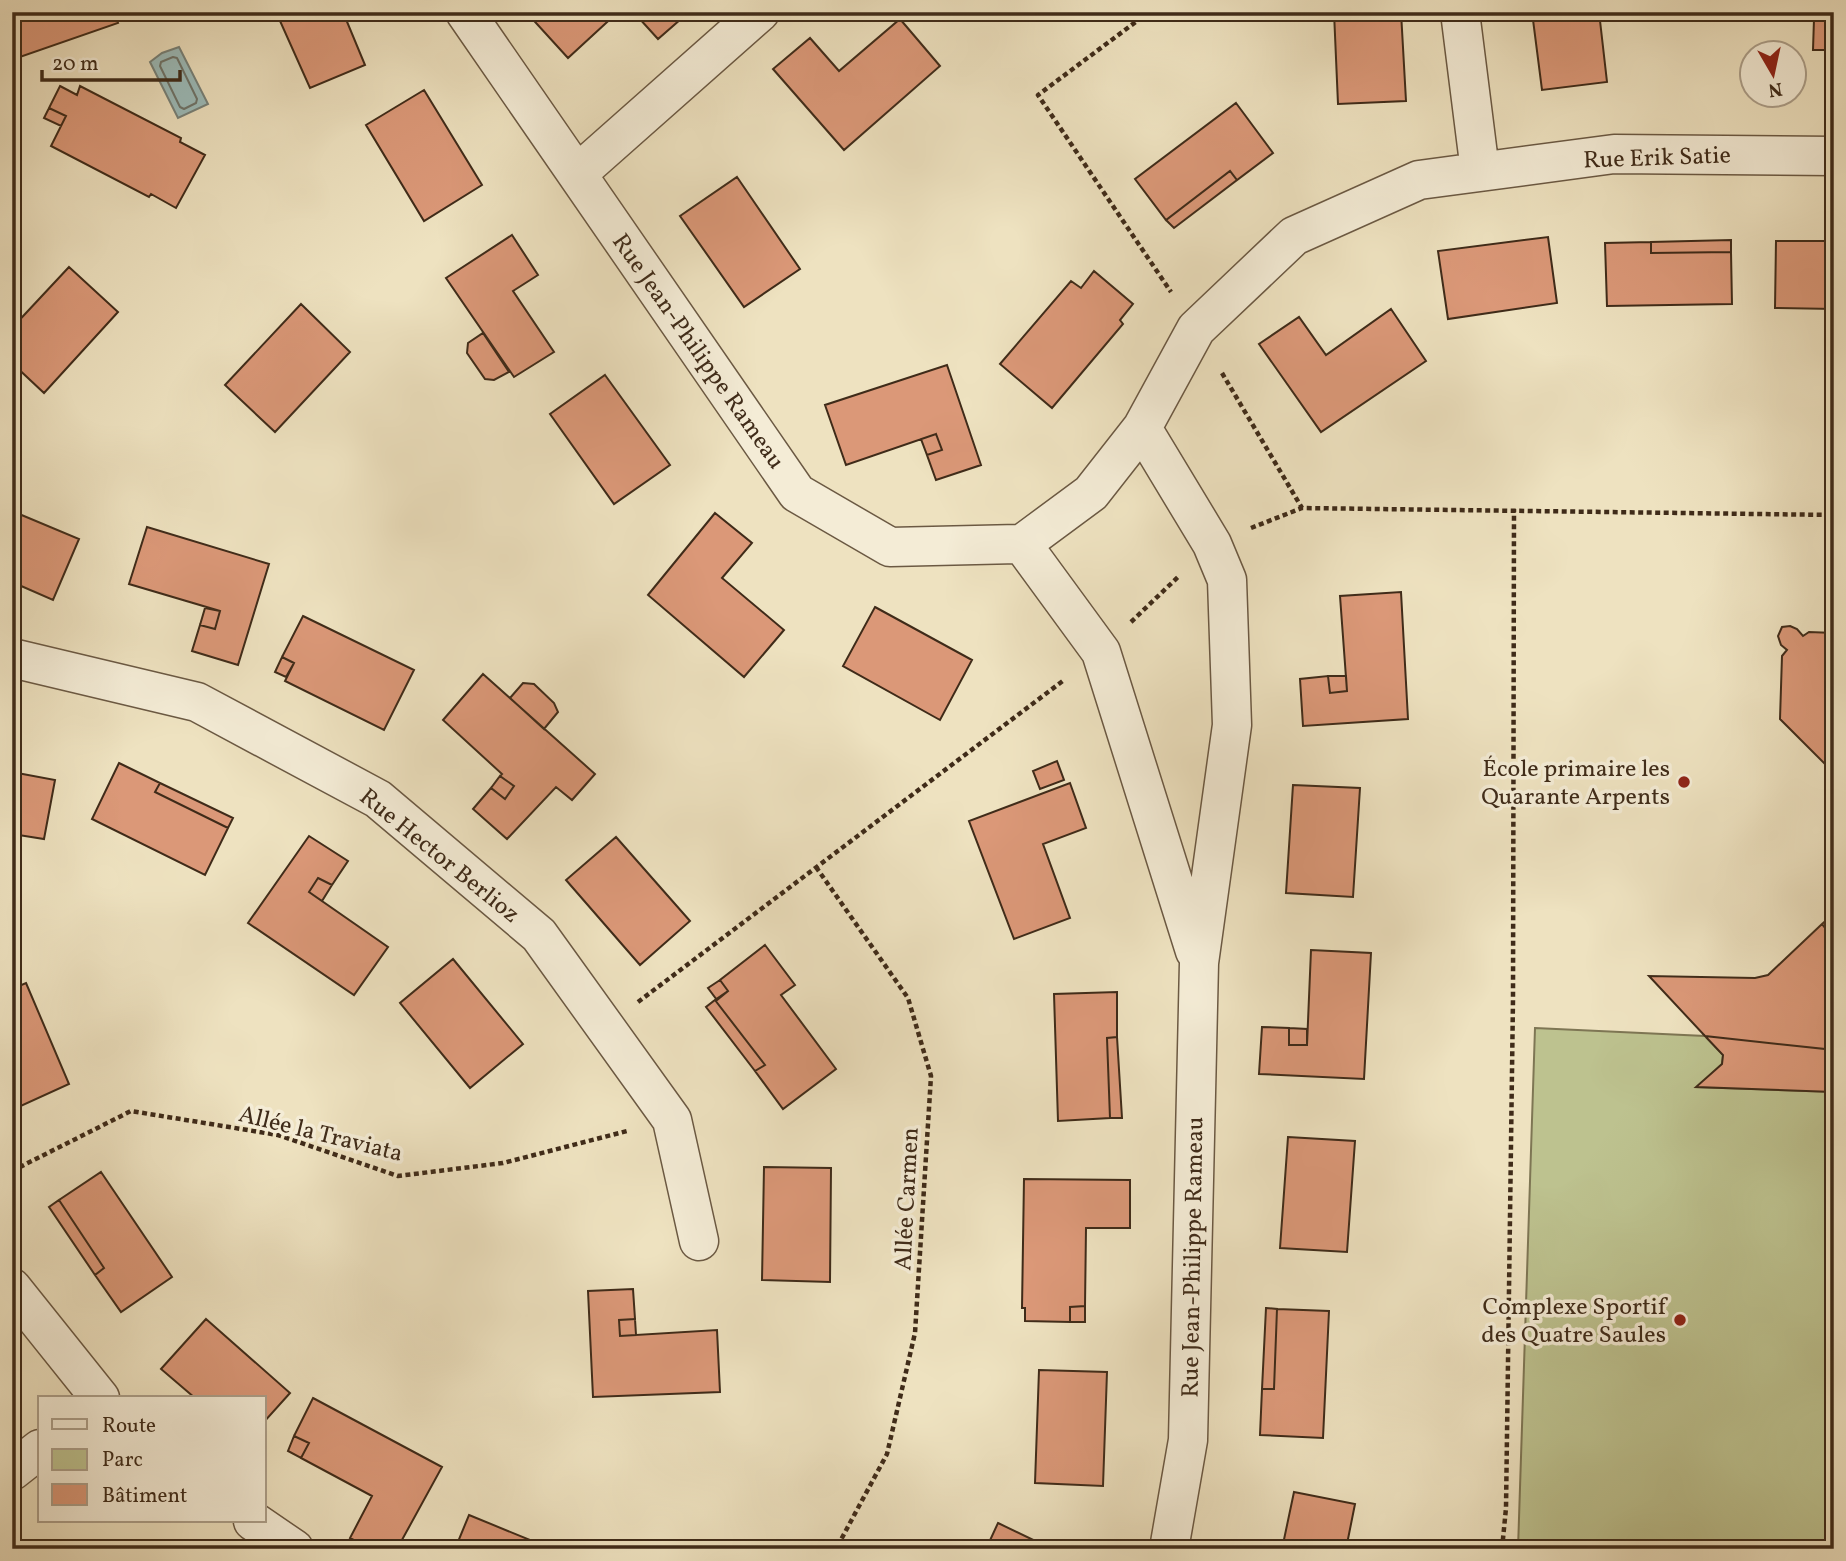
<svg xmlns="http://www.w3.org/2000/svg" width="1846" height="1561" viewBox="0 0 1846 1561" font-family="Vollkorn,serif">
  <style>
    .green { fill: #bdc28f; stroke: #7e7654; stroke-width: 2 }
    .water { fill: #9cbcba; stroke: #77827a; stroke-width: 2 }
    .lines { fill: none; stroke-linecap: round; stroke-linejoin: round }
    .shore { stroke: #6e746a; stroke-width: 2 }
    .building { fill: #db9878; stroke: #3f2b19; stroke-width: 2 }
    .minor-casing { stroke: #6b5943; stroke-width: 41 }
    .path { stroke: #3f2b19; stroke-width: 4.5; stroke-dasharray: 5 3.5; stroke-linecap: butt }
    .minor { stroke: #f4ecd6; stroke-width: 38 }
    .poi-dot { fill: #8f2418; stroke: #f4ecd6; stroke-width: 2.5 }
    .labels { text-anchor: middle; stroke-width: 7; stroke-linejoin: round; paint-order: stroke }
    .street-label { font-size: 24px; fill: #3f2b19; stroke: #f4ecd6 }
    .poi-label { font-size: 24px; fill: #3f2b19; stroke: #f4ecd6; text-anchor: end }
  </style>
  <rect width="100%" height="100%" fill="#eee2c0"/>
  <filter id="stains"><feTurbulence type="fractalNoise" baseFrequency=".00286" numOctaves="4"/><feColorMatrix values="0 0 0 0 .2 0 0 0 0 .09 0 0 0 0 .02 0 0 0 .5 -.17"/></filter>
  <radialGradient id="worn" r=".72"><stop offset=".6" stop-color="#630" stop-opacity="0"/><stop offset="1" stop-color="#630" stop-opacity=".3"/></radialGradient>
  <path class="green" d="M 1535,1028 L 1705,1036 L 1723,1055 L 1722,1064 L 1698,1087 L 1834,1092 L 1834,1549 L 1518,1549 Z"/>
  <path class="water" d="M 179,47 L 208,104 L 178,118 L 150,62 L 162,53 Z"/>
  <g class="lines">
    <path class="shore" d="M 173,57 L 177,58 L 197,99 L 196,103 L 184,109 L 180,107 L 160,66 L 161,62 Z"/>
  </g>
  <path class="building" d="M 12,12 L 114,12 L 118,23 L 17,58 L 12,43 Z
    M 276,12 L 343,12 L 365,65 L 310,88 Z
    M 526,12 L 618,12 L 568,58 Z
    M 643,12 L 689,12 L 658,39 L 638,17 Z
    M 1334,12 L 1401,12 L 1406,101 L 1338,104 Z
    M 1532,12 L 1599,12 L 1607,82 L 1542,90 Z
    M 1831,12 L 1834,12 L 1834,50 L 1813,50 L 1814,19 L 1831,19 Z
    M 900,19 L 940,66 L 844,150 L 773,69 L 810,38 L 839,71 Z
    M 60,86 L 77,95 L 80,86 L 181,138 L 180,142 L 205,155 L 176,208 L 151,194 L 149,197 L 51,146 L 66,116 L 49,108 Z
    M 424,90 L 482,185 L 424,221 L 366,125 Z
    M 1236,103 L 1273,153 L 1237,180 L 1230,171 L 1166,220 L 1135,179 Z
    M 49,108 L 66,116 L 61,126 L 44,118 Z
    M 1230,171 L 1237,180 L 1174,228 L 1166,220 Z
    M 737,177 L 800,269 L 744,307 L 680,216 Z
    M 512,235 L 538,275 L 513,291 L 554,352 L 514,377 L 446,278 Z
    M 1548,237 L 1557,303 L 1448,319 L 1438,251 Z
    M 1731,240 L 1731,252 L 1651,253 L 1651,242 Z
    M 1776,241 L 1834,241 L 1834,309 L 1775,308 Z
    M 1651,242 L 1651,253 L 1731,252 L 1732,304 L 1607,306 L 1605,243 Z
    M 69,267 L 118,312 L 44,393 L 12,363 L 12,328 Z
    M 1094,271 L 1133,304 L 1120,320 L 1123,324 L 1052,408 L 1000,364 L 1071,281 L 1081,288 Z
    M 301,304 L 350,352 L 275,432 L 225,385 Z
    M 1391,309 L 1426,361 L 1321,432 L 1259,344 L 1299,317 L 1326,355 Z
    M 483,333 L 509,372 L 494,380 L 485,379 L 467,353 L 468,343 Z
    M 947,365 L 981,465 L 936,480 L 927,455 L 942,450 L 936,434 L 846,465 L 825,405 Z
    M 605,375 L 670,465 L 614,504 L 550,414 Z
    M 936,434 L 942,450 L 927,455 L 921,439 Z
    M 12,511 L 79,539 L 53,600 L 12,582 Z
    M 715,513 L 752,543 L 722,578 L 784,630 L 744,677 L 648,595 Z
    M 147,527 L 269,564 L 238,665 L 192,651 L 200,625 L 215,629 L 220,611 L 129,584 Z
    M 1401,592 L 1408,719 L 1303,726 L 1300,679 L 1328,676 L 1330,693 L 1347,691 L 1340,596 Z
    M 875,607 L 972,660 L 940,720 L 843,666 Z
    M 205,608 L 220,611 L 215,629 L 200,625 Z
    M 303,616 L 414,670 L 384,730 L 285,681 L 294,663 L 282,657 Z
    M 1790,626 L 1797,629 L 1803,636 L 1809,632 L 1834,633 L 1834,773 L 1780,719 L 1782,656 L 1787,650 L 1781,645 L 1778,636 L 1782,627 Z
    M 282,657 L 294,663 L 286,677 L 275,672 Z
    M 483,674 L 595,774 L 572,800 L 556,787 L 507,839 L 473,809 L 491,788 L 505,799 L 514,786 L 500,776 L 502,774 L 443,720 Z
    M 1328,676 L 1346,676 L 1347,691 L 1330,693 Z
    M 523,683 L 534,684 L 554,703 L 558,712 L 544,729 L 510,698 Z
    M 1057,761 L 1064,780 L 1040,789 L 1033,771 Z
    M 119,763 L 160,783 L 155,792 L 228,828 L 205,875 L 92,819 Z
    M 12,772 L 55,780 L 44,839 L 12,834 Z
    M 500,776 L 514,786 L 505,799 L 491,788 Z
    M 160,783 L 233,818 L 228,828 L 155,792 Z
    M 1070,783 L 1086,828 L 1043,844 L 1070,918 L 1014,939 L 969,821 Z
    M 1293,785 L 1360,788 L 1353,897 L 1286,893 Z
    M 309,836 L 348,861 L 332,885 L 318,878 L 309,892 L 388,947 L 354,995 L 248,923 Z
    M 616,837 L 690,921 L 640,965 L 566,880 Z
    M 318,878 L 332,885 L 322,901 L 309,892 Z
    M 1834,913 L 1834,939 L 1822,924 Z
    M 1822,924 L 1834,939 L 1834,1050 L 1705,1036 L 1649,976 L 1755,978 L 1768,975 Z
    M 765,945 L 795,985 L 781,995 L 836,1069 L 783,1109 L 755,1071 L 765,1065 L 715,1000 L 728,991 L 720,980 Z
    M 1311,950 L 1371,953 L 1364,1079 L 1259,1074 L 1262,1027 L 1289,1028 L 1289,1045 L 1307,1045 Z
    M 453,959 L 523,1044 L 470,1088 L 400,1003 Z
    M 720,980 L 728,991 L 717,1000 L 708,988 Z
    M 26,983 L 69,1084 L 12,1110 L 12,989 Z
    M 1117,992 L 1117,1037 L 1107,1038 L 1110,1118 L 1058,1121 L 1054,994 Z
    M 715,1000 L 765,1065 L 755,1071 L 706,1007 Z
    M 1289,1028 L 1307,1029 L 1307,1045 L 1289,1045 Z
    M 1705,1036 L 1834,1050 L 1834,1092 L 1696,1087 L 1722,1064 L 1723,1055 Z
    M 1117,1037 L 1122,1118 L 1110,1118 L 1107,1038 Z
    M 1288,1137 L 1355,1141 L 1347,1252 L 1280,1248 Z
    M 764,1167 L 831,1168 L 830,1282 L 762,1280 Z
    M 101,1172 L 172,1277 L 121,1312 L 95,1275 L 104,1268 L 59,1200 Z
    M 1024,1179 L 1130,1180 L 1130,1228 L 1086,1228 L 1085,1306 L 1070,1307 L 1070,1322 L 1025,1321 L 1025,1308 L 1022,1308 Z
    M 59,1200 L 104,1268 L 95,1275 L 49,1207 Z
    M 633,1289 L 635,1319 L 619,1320 L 620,1336 L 717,1330 L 720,1392 L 593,1397 L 588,1291 Z
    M 1085,1306 L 1085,1322 L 1070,1322 L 1070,1307 Z
    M 1266,1308 L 1277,1309 L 1274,1389 L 1262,1389 Z
    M 1277,1309 L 1329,1311 L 1323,1438 L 1260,1435 L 1262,1389 L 1274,1389 Z
    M 206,1319 L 290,1393 L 264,1422 L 264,1398 L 195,1398 L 161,1369 Z
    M 635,1319 L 636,1335 L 620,1336 L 619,1320 Z
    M 1039,1370 L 1107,1372 L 1103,1486 L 1035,1483 Z
    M 313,1398 L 442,1467 L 397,1549 L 370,1549 L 350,1538 L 372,1496 L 301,1458 L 309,1443 L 294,1436 Z
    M 294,1436 L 309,1443 L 301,1458 L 288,1451 Z
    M 1294,1492 L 1355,1504 L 1346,1549 L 1282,1549 Z
    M 469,1515 L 552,1549 L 455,1549 Z
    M 998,1523 L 1052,1549 L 986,1549 Z"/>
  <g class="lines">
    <g class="minor-casing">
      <path id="minor" d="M 465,12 L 797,493 L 890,547 L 1022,544 L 1091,493 L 1142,428 L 1196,329 L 1294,236 L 1419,180 L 1614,154 L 1834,156
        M 1460,12 L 1480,171
        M 577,174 L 760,12
        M 1142,428 L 1212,544 L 1227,580 L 1232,725 L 1199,963 L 1188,1440 L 1169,1549
        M 1022,544 L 1101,652 L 1195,951
        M 12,658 L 197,702 L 378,799 L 539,935 L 672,1120 L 699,1241
        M 12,1288 L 100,1398
        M 12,1471 L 40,1449
        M 253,1521 L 294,1549"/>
    </g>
    <path class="path" d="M 1149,12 L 1038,95 L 1171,292
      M 1222,373 L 1302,508
      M 1251,528 L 1302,508 L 1834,515
      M 1131,622 L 1178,577
      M 816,867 L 908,998 L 931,1076 L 915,1333 L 887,1454 L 836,1549
      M 638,1002 L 1064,680
      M 12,1171 L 131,1111 L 278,1135 L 398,1176 L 503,1163 L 627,1131
      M 1502,1549 L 1506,1508 L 1513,999 L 1514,509"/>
    <use href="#minor" class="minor"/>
  </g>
  <g class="poi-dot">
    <circle cx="1684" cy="782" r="7"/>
    <circle cx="1680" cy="1320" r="7"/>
  </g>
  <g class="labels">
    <g class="street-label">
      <text transform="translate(1657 157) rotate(-2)" y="8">Rue Erik Satie</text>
      <text transform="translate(699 351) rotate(55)" y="8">Rue Jean-Philippe Rameau</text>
      <text transform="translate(440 855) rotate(39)" y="8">Rue Hector Berlioz</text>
      <text transform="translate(321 1133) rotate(14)" y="8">Allée la Traviata</text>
      <text transform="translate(906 1199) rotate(-87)" y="8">Allée Carmen</text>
      <text transform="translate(1192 1257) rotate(-89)" y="8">Rue Jean-Philippe Rameau</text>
    </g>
    <g class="poi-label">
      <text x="1670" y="776">École primaire les<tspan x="1670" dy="28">Quarante Arpents</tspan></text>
      <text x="1666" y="1314">Complexe Sportif<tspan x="1666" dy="28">des Quatre Saules</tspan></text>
    </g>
  </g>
  <rect width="1846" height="1561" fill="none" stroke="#eee2c0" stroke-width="42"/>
  <rect x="14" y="14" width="1818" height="1533" fill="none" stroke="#3f2b19" stroke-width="3.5"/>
  <rect x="21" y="21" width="1804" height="1519" fill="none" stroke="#3f2b19" stroke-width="2"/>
  <rect x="38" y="1396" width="228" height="126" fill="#f4ecd6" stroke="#ac9f8a" stroke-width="2"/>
  <rect x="52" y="1419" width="35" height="10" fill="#f4ecd6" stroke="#ac9f8a" stroke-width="2"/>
  <text x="102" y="1432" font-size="21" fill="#3f2b19">Route</text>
  <rect x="52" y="1449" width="35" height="21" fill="#bdc28f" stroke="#ac9f8a" stroke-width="2"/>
  <text x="102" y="1466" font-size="21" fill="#3f2b19">Parc</text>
  <rect x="52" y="1484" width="35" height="21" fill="#db9878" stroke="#ac9f8a" stroke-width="2"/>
  <text x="102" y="1502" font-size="21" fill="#3f2b19">Bâtiment</text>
  <g transform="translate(1773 74) rotate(171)"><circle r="33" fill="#f4ecd6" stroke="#ac9f8a" stroke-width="2"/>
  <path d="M0-5L12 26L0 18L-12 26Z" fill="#8f2418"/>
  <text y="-10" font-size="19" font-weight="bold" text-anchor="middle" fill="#3f2b19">N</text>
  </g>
  <path d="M42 70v10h138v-10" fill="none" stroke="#3f2b19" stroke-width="3.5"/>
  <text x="52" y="70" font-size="21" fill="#3f2b19" stroke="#f4ecd6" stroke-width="5" paint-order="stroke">20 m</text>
  <rect width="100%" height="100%" filter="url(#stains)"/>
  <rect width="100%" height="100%" fill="url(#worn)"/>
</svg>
